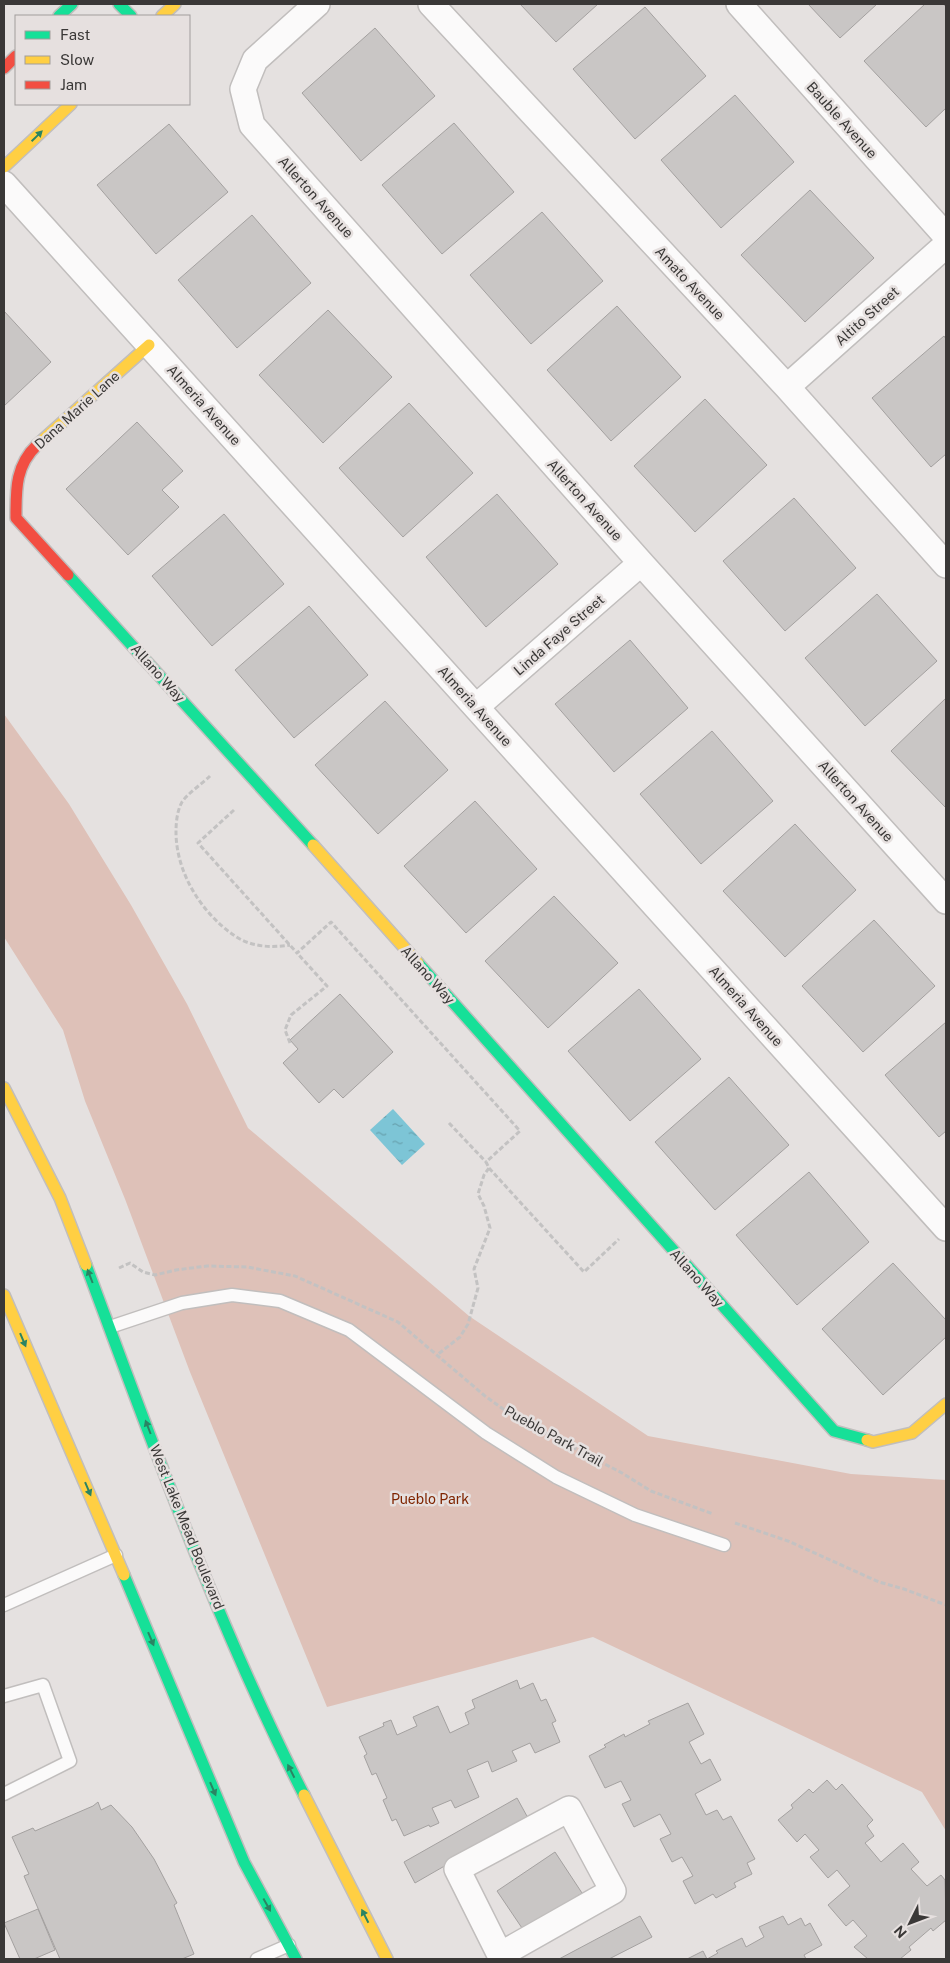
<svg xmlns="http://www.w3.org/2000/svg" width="950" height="1963" viewBox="0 0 950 1963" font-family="'Public Sans',sans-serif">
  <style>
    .park { fill: #dec1b8 }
    .water { fill: url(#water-ripples) }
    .building { fill: #c9c6c5; stroke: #a4a1a0 }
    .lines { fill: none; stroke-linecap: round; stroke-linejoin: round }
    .lane-casing { stroke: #c1bebd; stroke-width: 15 }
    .street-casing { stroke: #c1bebd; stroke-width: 28 }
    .fast-casing { stroke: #c1bebd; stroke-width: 14 }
    .slow-casing { stroke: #c1bebd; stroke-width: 14 }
    .jam-casing { stroke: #c1bebd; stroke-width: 14 }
    .path { stroke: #c3c2c2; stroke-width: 3; stroke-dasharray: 5 2.5; stroke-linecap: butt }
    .lane { stroke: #fbfafa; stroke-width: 12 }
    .street { stroke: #fbfafa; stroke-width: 25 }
    .fast { stroke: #16e098; stroke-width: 11 }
    .slow { stroke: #ffcf43; stroke-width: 11 }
    .jam { stroke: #f24e42; stroke-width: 11 }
    .oneway { fill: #2a8463 }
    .labels { text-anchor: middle; stroke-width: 5; stroke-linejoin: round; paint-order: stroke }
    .street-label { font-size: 14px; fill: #3a3837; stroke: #e6e0df }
    .park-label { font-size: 14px; fill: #7f2400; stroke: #e6e0df }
  </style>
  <defs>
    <pattern id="water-ripples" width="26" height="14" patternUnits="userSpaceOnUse" patternTransform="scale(1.25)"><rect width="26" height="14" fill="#7dc5d6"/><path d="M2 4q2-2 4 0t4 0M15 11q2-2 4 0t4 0" fill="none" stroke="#67a1ae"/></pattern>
  </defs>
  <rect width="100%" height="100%" fill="#e5e1e0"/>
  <path class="park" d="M 4,714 L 69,804 L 131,905 L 187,1004 L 248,1128 L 469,1316 L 648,1436 L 851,1474 L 946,1480 L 946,1831 L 922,1792 L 593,1637 L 327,1707 L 190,1372 L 125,1199 L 85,1101 L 63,1030 L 4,937 Z"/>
  <path class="water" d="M 393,1109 L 425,1144 L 402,1165 L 370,1130 Z"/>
  <path class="building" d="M 520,4 L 598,4 L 556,42 Z
    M 808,4 L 877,4 L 840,38 Z
    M 925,4 L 943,4 L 946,7 L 946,108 L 926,127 L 864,61 Z
    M 645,7 L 706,76 L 635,139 L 573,69 Z
    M 375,28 L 435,96 L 361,161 L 302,93 Z
    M 735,95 L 794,162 L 721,228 L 661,160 Z
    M 454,123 L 514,192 L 442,254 L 382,185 Z
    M 169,124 L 228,192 L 156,254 L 97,185 Z
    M 810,190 L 874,258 L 805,322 L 741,255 Z
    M 542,212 L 603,281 L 531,344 L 470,275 Z
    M 252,215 L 311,283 L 237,348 L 178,280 Z
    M 617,306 L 681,377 L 611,441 L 547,370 Z
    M 328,310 L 392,377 L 323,443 L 259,375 Z
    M 4,311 L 51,362 L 4,406 Z
    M 944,336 L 946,339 L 946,454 L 931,467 L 872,398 Z
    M 705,399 L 767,465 L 695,532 L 634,466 Z
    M 409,403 L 473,473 L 403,537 L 339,468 Z
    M 137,422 L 183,471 L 162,490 L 179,507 L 128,555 L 66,489 Z
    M 497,494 L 558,564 L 486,627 L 426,557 Z
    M 794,498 L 856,568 L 785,631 L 723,561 Z
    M 224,514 L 284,584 L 212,646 L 152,576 Z
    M 877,594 L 937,661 L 865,726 L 805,658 Z
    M 309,606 L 368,675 L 294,738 L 235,670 Z
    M 630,640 L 688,708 L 614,772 L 555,704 Z
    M 946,698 L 946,808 L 891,751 Z
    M 385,701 L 448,770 L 378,834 L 315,765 Z
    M 712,731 L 773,801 L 701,864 L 640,794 Z
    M 475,801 L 537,869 L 466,933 L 404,866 Z
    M 795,824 L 856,890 L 785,957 L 723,891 Z
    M 554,896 L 618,963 L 548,1028 L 485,961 Z
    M 874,920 L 935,986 L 863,1052 L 802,986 Z
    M 639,989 L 701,1059 L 630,1121 L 568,1051 Z
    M 340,994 L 393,1052 L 343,1098 L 334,1089 L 319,1103 L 283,1063 L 298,1049 L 290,1040 Z
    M 946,1022 L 946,1131 L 939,1137 L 885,1075 Z
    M 729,1077 L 789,1145 L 715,1210 L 655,1142 Z
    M 809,1172 L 869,1242 L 797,1305 L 736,1235 Z
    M 893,1263 L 946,1320 L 946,1337 L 883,1395 L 822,1329 Z
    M 517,1680 L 520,1689 L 533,1683 L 541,1701 L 546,1699 L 556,1721 L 552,1723 L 560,1742 L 535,1753 L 530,1743 L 512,1751 L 517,1761 L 492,1772 L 488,1761 L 467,1770 L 479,1797 L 455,1808 L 451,1800 L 432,1808 L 439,1823 L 430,1827 L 429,1825 L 404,1836 L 396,1819 L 392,1821 L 383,1800 L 387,1798 L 376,1773 L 372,1775 L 364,1756 L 367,1754 L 359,1737 L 384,1726 L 383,1723 L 391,1720 L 397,1735 L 417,1726 L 413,1717 L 438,1706 L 450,1733 L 469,1724 L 465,1713 L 475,1708 L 472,1700 Z
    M 688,1703 L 704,1734 L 689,1742 L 701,1764 L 710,1759 L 721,1780 L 695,1794 L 706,1815 L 717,1810 L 723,1820 L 731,1816 L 755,1859 L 747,1863 L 752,1874 L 734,1883 L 736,1887 L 716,1898 L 713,1894 L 695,1904 L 683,1881 L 693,1876 L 682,1857 L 672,1862 L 660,1839 L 671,1834 L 660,1814 L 634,1827 L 622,1804 L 631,1800 L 621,1781 L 605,1788 L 589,1756 L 606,1747 L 604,1745 L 624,1734 L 625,1737 L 650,1724 L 648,1721 Z
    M 827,1780 L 836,1790 L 842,1784 L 873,1820 L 867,1826 L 874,1836 L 865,1843 L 881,1862 L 903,1843 L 919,1862 L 911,1869 L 927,1886 L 941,1875 L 945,1880 L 946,1920 L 933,1931 L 931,1928 L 909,1947 L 911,1950 L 900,1959 L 868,1959 L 854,1947 L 867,1936 L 853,1920 L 846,1926 L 828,1905 L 850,1886 L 837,1870 L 828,1878 L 810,1857 L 819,1850 L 805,1834 L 797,1842 L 778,1820 L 793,1808 L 791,1805 L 809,1789 L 813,1793 Z
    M 517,1798 L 528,1818 L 415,1883 L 404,1862 Z
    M 98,1802 L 101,1810 L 111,1805 L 132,1827 L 154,1859 L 177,1903 L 174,1905 L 194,1954 L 182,1959 L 60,1959 L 24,1876 L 29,1874 L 12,1837 L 33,1828 L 35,1831 L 93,1806 Z
    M 555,1852 L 582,1893 L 524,1931 L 497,1891 Z
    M 38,1909 L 55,1950 L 34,1959 L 20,1959 L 4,1923 Z
    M 640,1916 L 652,1937 L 609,1959 L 559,1959 Z
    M 783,1916 L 788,1925 L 801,1918 L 805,1926 L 810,1923 L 822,1945 L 804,1955 L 806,1959 L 687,1959 L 703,1951 L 707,1959 L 718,1953 L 716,1951 L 742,1938 L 746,1947 L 764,1937 L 759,1927 Z"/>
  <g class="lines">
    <g class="lane-casing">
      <path id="lane" d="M 110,1327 L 182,1303 L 232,1295 L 280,1301 L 349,1330 L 486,1433 L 556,1477 L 635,1515 L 724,1545
        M 4,1605 L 116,1555
        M 4,1696 L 43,1685 L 70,1761 L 4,1794
        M 257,1959 L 289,1945"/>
    </g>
    <g class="street-casing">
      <path id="street" d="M 317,4 L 255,60 L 243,89 L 252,125 L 641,563 L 946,901
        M 431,4 L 787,387 L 946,565
        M 739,4 L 946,236
        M 4,184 L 946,1228
        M 787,387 L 946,245
        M 476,707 L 641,563
        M 500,1955 L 613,1891 L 569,1809 L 457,1869 L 500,1955 L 503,1959"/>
    </g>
    <g class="fast-casing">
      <path id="fast" d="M 119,4 L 131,16
        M 59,16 L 72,4
        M 68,575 L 313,845
        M 418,963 L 834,1431 L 867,1440
        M 86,1265 C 153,1444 217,1625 304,1795
        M 124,1575 L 244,1862 L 296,1959"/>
    </g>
    <g class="slow-casing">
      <path id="slow" d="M 162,16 L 175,4
        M 4,167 L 71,104
        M 37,445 L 149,345
        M 313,845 L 418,963
        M 4,1088 L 60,1198 L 86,1265
        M 4,1295 L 124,1575
        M 867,1440 L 873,1442 L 912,1433 L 946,1404
        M 304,1795 L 387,1959"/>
    </g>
    <g class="jam-casing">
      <path id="jam" d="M 4,68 L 16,56
        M 37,445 C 15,466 16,490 16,518 L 68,575"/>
    </g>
    <path class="path" d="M 210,776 C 203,783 187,794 182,802 C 177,811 176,823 176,832 C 176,872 201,913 235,936 C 251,947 271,948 290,945
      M 234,810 L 198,843 L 297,953 L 331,922 L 520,1131 L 486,1162 L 489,1168 L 484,1175 L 478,1194 L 484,1206 L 490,1228 L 474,1269 L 478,1288 L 470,1317 L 468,1324 L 460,1337 L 437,1355
      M 290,1043 L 285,1030 L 291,1015 L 327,986 L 297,953
      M 449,1123 L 486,1162
      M 489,1168 L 584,1272 L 619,1239
      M 119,1268 L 130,1263 L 143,1272 L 155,1275 L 176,1270 L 207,1266 L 247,1267 L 295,1276 L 398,1322 L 485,1396 L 513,1416 L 622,1473 L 651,1491 L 713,1514
      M 735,1523 L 788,1541 L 879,1582 L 904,1589 L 946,1605"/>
    <use href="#lane" class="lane"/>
    <use href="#street" class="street"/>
    <use href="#fast" class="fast"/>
    <use href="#slow" class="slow"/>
    <use href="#jam" class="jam"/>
  </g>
  <defs><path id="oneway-solid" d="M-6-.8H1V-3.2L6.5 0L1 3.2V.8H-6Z" transform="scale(1.25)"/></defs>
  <g class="oneway">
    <use href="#oneway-solid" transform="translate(37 136) rotate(-44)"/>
    <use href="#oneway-solid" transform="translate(90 1276) rotate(-111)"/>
    <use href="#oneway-solid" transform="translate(23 1340) rotate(67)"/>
    <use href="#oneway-solid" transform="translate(148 1427) rotate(-111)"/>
    <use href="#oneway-solid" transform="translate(88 1489) rotate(67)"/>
    <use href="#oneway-solid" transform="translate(151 1639) rotate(67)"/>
    <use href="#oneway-solid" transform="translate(291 1771) rotate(-117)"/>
    <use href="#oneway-solid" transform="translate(213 1789) rotate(67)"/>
    <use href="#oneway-solid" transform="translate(267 1905) rotate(61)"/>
    <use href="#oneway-solid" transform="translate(365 1916) rotate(-117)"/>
  </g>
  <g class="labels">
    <g class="street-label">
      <text transform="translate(842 120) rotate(48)" y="5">Bauble Avenue</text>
      <text transform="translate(316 197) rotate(48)" y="5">Allerton Avenue</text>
      <text transform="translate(690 283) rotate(47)" y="5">Amato Avenue</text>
      <text transform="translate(867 316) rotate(-42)" y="5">Altito Street</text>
      <text transform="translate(204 405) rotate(48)" y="5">Almeria Avenue</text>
      <text transform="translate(77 410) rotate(-42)" y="5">Dana Marie Lane</text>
      <text transform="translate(585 500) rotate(48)" y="5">Allerton Avenue</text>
      <text transform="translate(559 635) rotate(-41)" y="5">Linda Faye Street</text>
      <text transform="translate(158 673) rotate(48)" y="5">Allano Way</text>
      <text transform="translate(475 706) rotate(48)" y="5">Almeria Avenue</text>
      <text transform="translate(856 801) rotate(48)" y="5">Allerton Avenue</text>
      <text transform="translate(428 975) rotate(48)" y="5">Allano Way</text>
      <text transform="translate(746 1006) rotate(48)" y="5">Almeria Avenue</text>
      <text transform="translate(697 1278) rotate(48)" y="5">Allano Way</text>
      <text transform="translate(554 1436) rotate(29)" y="5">Pueblo Park Trail</text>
      <text transform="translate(187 1527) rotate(68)" y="5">West Lake Mead Boulevard</text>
    </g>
    <g class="park-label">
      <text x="430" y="1504">Pueblo Park</text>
    </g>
  </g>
  <rect width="950" height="1963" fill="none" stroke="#3a3837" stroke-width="10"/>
  <rect x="15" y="15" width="175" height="90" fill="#e6e0df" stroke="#a19d9c"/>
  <rect x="25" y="31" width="25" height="8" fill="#16e098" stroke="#a19d9c"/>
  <text x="60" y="40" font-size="15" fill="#3a3837">Fast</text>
  <rect x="25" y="56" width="25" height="8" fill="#ffcf43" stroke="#a19d9c"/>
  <text x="60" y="65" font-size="15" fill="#3a3837">Slow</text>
  <rect x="25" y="81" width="25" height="8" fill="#f24e42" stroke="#a19d9c"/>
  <text x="60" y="90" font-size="15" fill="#3a3837">Jam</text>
  <g transform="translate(910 1923) rotate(228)" stroke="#e6e0df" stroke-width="4" paint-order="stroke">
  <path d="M0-4L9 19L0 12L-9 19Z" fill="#3a3837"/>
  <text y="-8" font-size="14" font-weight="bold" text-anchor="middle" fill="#3a3837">N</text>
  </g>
</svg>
